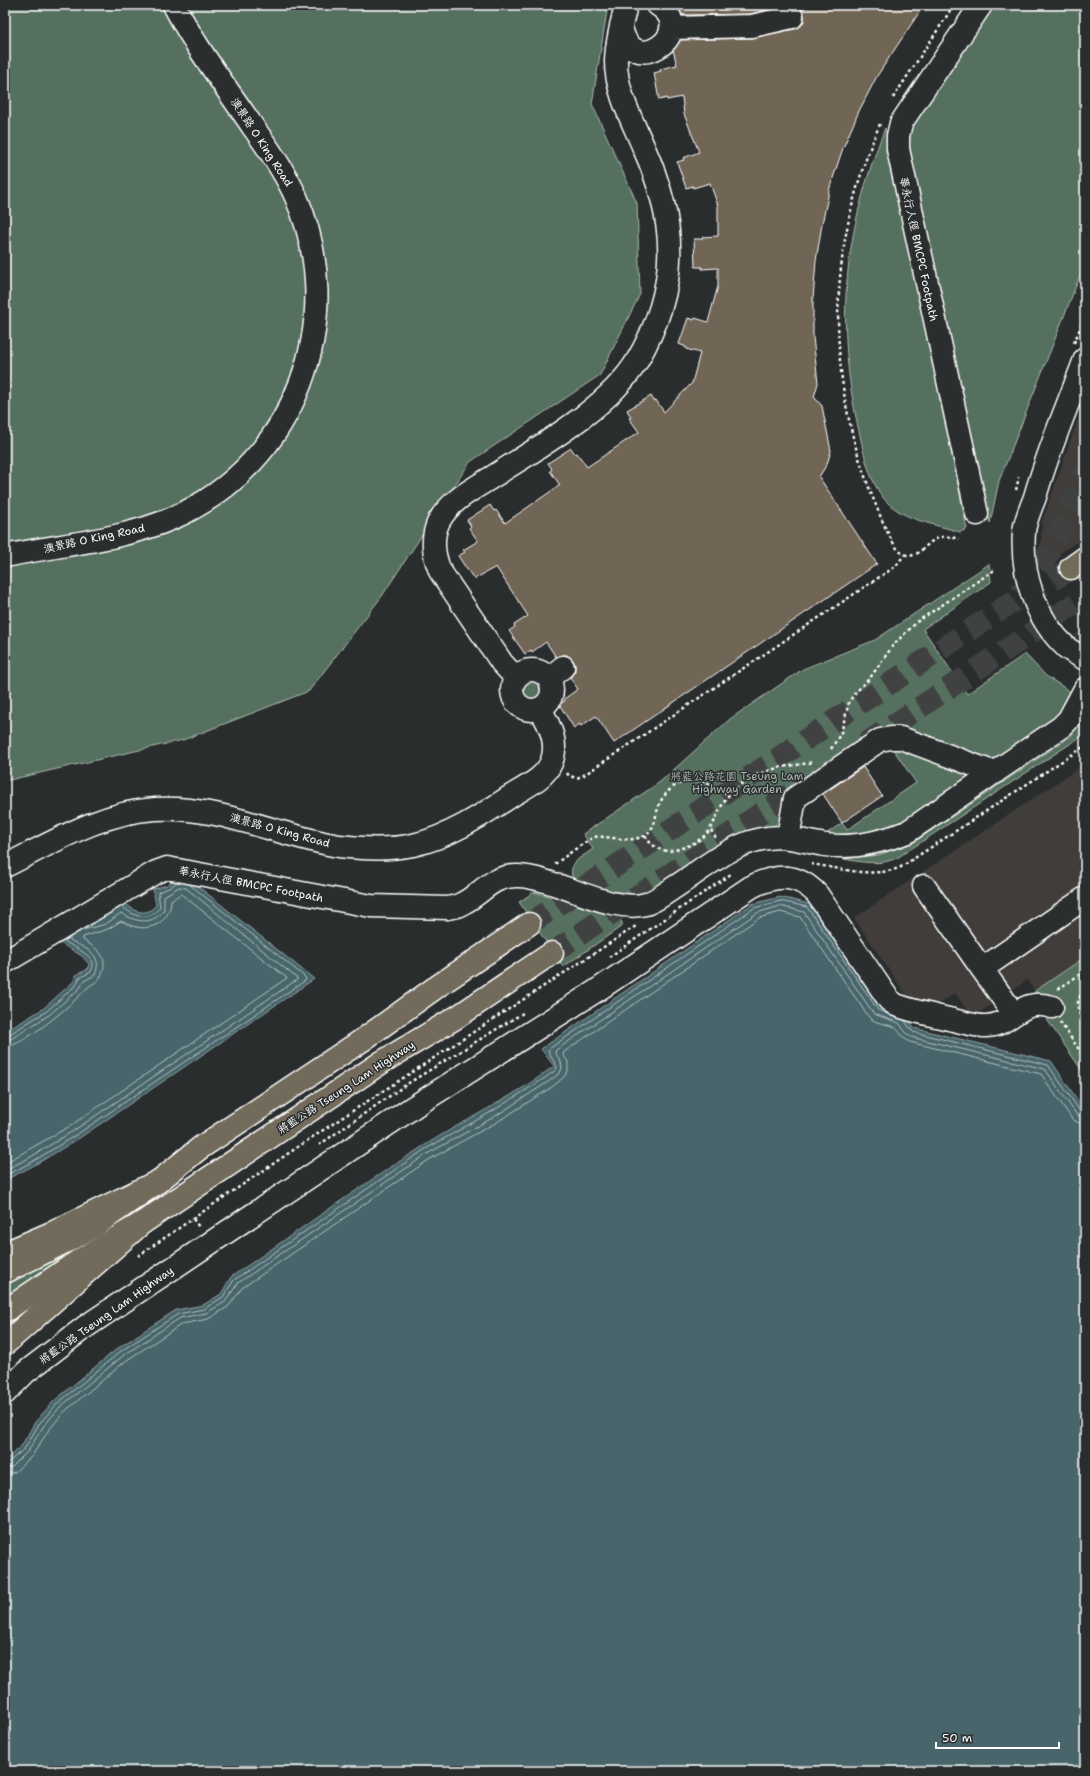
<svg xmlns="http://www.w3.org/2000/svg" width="1090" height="1776" viewBox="0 0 1090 1776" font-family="'Shantell Sans','LXGW WenKai TC',sans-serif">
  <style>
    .built { fill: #3f3e3a }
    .green { fill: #56705e; stroke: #aab8ae }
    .water { fill: #47656a; stroke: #91a3a6 }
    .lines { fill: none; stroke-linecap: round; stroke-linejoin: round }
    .shore { stroke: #b5c1c3; stroke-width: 1 }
    .building { fill: #716557; stroke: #fff }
    .major-tunnel { stroke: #3f4243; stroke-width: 22; stroke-dasharray: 22 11; stroke-linecap: butt }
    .minor-casing { stroke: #fff; stroke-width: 25 }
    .major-casing { stroke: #fff; stroke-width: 25 }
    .highway-casing { stroke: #fff; stroke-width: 25 }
    .path { stroke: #fff; stroke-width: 2.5; stroke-dasharray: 3 3; stroke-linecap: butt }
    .minor { stroke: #2a2d2e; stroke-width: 22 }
    .major { stroke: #726b5a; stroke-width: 22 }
    .highway { stroke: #726b5a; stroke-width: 22 }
    .labels { text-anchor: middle; stroke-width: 3; stroke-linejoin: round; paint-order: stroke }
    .street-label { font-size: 11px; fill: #fff; stroke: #2a2d2e }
    .park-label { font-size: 11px; fill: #aab8ae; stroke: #2a2d2e }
  </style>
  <rect width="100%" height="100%" fill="#2a2d2e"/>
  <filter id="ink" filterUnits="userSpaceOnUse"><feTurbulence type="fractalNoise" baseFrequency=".025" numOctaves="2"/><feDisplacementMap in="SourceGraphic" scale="8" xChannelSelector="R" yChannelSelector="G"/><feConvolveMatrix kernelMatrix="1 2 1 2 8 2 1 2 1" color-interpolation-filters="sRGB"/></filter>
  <g filter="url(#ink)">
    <path class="built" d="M 1085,399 L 1085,537 L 1040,566 L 1042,522 Z
      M 1085,627 L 1085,643 L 1074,635 Z
      M 1085,764 L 1085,957 L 1035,991 L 1027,980 L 972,1018 L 955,993 L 937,1005 L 910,1001 L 854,918 Z"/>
    <path class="green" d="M 5,5 L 608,5 L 592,104 L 637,203 L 640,294 L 600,375 L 470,462 L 382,596 L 309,691 L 183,740 L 5,781 Z
      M 993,5 L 1085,5 L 1085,263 L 999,481 L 990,523 L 909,148 L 911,127 Z
      M 885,128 L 967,529 L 960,532 C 935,524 905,521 886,501 C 869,482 864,454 859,431 C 834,322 844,232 885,128 Z
      M 989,564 L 991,582 L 923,629 L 967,694 L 1025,654 L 1046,676 L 1071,692 L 1061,715 L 996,760 L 989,761 L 910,733 L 781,820 L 770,829 L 650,894 L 621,897 L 573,880 C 567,862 581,858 593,849 L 583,834 L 660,782 L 730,719 L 803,669 L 875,640 Z
      M517 690a14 14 0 1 1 28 0a14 14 0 1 1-28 0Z
      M 1085,717 L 1085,734 L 897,858 C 879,866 862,862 843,859 L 878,855 L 913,843 L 1070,737 Z
      M 891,746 L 967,773 L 968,777 L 967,781 L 904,825 L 874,835 L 823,836 L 842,823 L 847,830 L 916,783 Z
      M 534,892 L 617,917 L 622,922 L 622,926 L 563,967 L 519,902 Z
      M 1085,957 L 1085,1075 L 1035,1002 L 1035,991 Z
      M 73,1251 L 5,1299 L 5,1281 Z"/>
    <path class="water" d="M 174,879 L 190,880 L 314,979 L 78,1139 L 33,1166 L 5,1180 L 5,1032 L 44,1008 L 74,981 L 75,975 L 87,970 L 89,964 L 82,956 L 57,941 L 123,901 C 133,911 145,918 156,905 L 153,889 L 167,885 Z
      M 780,897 L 809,904 L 881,1008 L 905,1015 L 914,1028 L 1051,1061 L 1085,1111 L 1085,1771 L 5,1771 L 5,1461 L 22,1445 L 35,1422 L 54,1401 L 118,1348 L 176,1310 L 203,1305 L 221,1294 L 231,1277 C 294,1234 357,1188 422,1147 C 465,1119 513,1098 554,1066 L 541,1049 L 752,904 Z"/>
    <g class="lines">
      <path class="shore" d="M 122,906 C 133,917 149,922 160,907 L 158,892 L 169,888 L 177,882
        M 904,1020 L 913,1032 L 1048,1065 L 1080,1111 L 1085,1113
        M 5,1036 L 8,1035 L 47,1011 L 77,984 L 79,978 L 91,972 C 91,970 94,966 93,963 C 91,954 71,946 64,941
        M 5,1041 L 11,1039 L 49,1015 L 80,988 L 84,981 L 95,975 C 104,953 85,949 70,940 L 70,937 L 76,933
        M 5,1047 C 24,1046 75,1002 88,987 C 91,984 95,984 98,980 C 102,976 104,969 104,963 C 104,952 91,945 83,940 L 83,937 L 108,929 L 121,921 C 126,923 131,926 136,927 C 156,931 171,918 171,900 L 181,894 L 287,978 L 70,1126 L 5,1163
        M 5,1170 L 29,1158 L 73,1131 L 298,979 L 186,888 L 179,887 L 164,896 L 164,910 C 152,926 136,922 121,913 L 106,924 L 83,930
        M 5,1176 L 32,1162 L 76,1135 L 306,980 L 305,977 L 189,884
        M 5,1463 L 9,1462 L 25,1448 L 39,1424 L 57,1404 L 121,1351 L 178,1314 L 204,1309 L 223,1297 L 234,1280 L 424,1150 L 491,1112 L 545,1078 L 556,1070 L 557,1067 L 548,1051 L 549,1049 L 754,908 L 780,901 L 807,907 L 878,1010 L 888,1014
        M 5,1468 L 12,1467 L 28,1451 L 43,1427 L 60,1407 L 124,1355 L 180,1318 L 206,1313 L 225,1302 L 238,1283 L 427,1154 L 494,1117 L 548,1082 L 560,1073 L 562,1068 L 561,1062 L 555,1052 L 556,1050 L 757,913 L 780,906 L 804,912 L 874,1014 L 899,1023 L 907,1034 L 911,1037 L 1045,1069 L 1076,1114 L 1080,1117 L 1085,1118
        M 5,1474 L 15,1472 L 32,1456 L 48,1431 L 64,1412 L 127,1360 L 182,1324 L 208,1319 L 228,1307 L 242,1288 L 430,1159 L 497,1122 L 552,1087 L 564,1077 L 568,1071 L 568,1062 L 563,1054 L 564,1052 L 759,918 L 780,912 L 800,917 L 868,1016 C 875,1024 885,1023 894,1027 C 901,1031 902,1039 910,1042 L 1041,1074 L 1072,1119 L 1079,1123 L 1085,1124"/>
    </g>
    <path class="building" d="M 676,5 L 788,5 L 750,14 L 685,15 L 682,14 Z
      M 795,5 L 924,5 L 877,76 L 859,111 L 843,148 L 830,187 L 822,224 L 816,261 L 813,299 L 813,337 L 818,383 L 814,397 L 822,406 L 831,451 L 827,464 L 819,477 L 877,564 L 614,743 L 596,716 L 581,726 L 580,724 L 574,728 L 559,704 L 565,701 L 564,699 L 578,689 L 570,678 L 575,671 L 575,665 L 573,660 L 567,655 L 562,655 L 556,657 L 546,642 L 532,652 L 531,650 L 525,654 L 509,631 L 515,627 L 514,625 L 528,616 L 496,567 L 474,579 L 466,568 L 458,556 L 465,552 L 463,550 L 478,541 L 469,528 L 471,526 L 467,520 L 490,505 L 494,511 L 496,510 L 505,523 L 560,485 L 550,471 L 552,469 L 548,463 L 571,448 L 575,454 L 577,453 L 587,467 L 639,432 L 629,418 L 631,417 L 627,410 L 651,396 L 654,401 L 656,400 L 664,412 L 692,383 L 700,353 L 686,349 L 686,347 L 679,344 L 688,318 L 694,320 L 695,318 L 708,322 L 718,286 L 718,268 L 702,269 L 702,267 L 695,267 L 694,239 L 702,239 L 702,237 L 718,236 L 718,206 L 710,183 L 693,188 L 693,186 L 686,188 L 677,162 L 684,160 L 683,158 L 699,152 L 684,114 L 682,97 L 667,100 L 667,98 L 659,100 L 654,73 L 661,71 L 660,69 L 677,65 L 673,50 L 680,40 L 752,38 L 795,29 L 801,26 L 804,21 L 804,15 L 801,8 Z
      M 863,767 L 882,796 L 842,823 L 823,794 Z"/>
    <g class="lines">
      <path class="major-tunnel" d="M 1019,594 C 1052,560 1067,513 1085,469
        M 865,744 L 1085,597
        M 529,924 L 1009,604 L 1053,580 L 1071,568
        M 552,953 L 808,782"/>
      <g class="minor-casing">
        <path id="minor" d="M 621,25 C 629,83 701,32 658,5
          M 671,28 L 752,26 L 792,17
          M 1085,359 C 1068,405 1048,450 1035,497 C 1031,508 1025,520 1024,532 C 1021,574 1035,619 1067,648 C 1072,652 1079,655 1085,659
          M 977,514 L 898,149 L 898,136 L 901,123 L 981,5
          M 5,556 C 61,544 120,541 173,518 C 296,464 349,319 296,197 C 285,172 269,149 253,127 C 226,87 196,48 174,5
          M512 690a20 20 0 1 1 40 0a20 20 0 1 1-40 0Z
          M 516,678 L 502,663 L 440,571 C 433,554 431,537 439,521 C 451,499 477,487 497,474 C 541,446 610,406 637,361 C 680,287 678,223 643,146 C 632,120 616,91 616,62 C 616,43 622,23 626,5
          M 549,678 L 563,667
          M 788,838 L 795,798 L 880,740 L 891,738 L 901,738 L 995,773
          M 5,866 C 52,843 101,812 155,809 C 220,805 277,836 339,846 C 364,849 389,850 413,845 C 449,837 481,816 511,796 C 525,787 544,779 551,763 C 559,744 550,725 540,709
          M 924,886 L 982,969 L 1085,898
          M 5,962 L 156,872 L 167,868 L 371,906 L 448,908 C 451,907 456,907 459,905 C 481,896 490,875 518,876 C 555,877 611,914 646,904 C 657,900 666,893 675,887 C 703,869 733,842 768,838 C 788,835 805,842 825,845 C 853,849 881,842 907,832 L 1061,727 L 1069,719 L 1085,689
          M 982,969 L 1014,1014
          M 5,1393 L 26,1372 L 85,1327 L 415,1106 L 596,991 L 751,887 C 776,874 797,873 817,894 L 889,1000 L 896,1005 C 914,1012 934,1015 953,1020 C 963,1022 974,1026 984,1026 C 1013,1027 1019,996 1052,1007"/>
      </g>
      <g class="major-casing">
        <path id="major" d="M 1071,568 L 1085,558
          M 5,1272 L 67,1241 L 96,1225 L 159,1181 L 200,1148 L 364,1039 L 435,988 L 529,924
          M 5,1344 L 142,1223 L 382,1062 L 457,1017 L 552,953"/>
      </g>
      <g class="highway-casing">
        <path id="highway" d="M 5,1253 L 56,1231 L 159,1181
          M 5,1311 L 78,1261 L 142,1223"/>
      </g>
      <path class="path" d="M 893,98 L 954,5
        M 880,124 C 827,245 824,375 873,498 C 878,510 892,548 902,553 C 917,562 924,544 936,539 C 943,535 951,537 959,539
        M 1074,343 L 1085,316
        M 1016,490 L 1019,477
        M 831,749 L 841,733 L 849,702 L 854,694 L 870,678 L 894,644 L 918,621 L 996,569
        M 567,773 L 569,776 L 577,778 L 584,775 L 896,566 L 904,555
        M 711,830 L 716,838
        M 645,836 C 652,847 662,853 675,850 C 725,837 707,812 737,787 C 749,777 767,770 782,767 C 792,765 802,765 812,762
        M 555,864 C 562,859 589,838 595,837 C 598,836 602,837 604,837 C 617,838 632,842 644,836 C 658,828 654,811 662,799 C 679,773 708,777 728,796
        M 811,864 C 840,868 873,879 901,867 L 1085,746
        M 609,957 L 731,874
        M 1058,989 L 1085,971
        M 1085,991 C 1073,1001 1078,1013 1085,1024
        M 1060,1022 L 1085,1058
        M 319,1145 L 407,1084 L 523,1013
        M 193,1219 L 199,1227
        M 138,1256 L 308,1140 L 636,926"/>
      <use href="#minor" class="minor"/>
      <use href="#major" class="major"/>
      <use href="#highway" class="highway"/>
    </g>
  </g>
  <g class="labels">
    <g class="street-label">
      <text transform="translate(262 142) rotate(57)" y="4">澳景路 O King Road</text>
      <text transform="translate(919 249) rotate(78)" y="4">華永行人徑 BMCPC Footpath</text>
      <text transform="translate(94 538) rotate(-12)" y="4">澳景路 O King Road</text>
      <text transform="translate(280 830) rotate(15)" y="4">澳景路 O King Road</text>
      <text transform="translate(251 884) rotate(11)" y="4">華永行人徑 BMCPC Footpath</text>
      <text transform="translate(346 1087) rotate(-33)" y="4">將藍公路 Tseung Lam Highway</text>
      <text transform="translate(106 1315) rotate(-35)" y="4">將藍公路 Tseung Lam Highway</text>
    </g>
    <g class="park-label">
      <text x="737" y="780">將藍公路花園 Tseung Lam<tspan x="737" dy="13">Highway Garden</tspan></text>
    </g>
  </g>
  <rect width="1090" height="1776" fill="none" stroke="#2a2d2e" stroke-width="20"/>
  <rect x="10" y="10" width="1070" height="1756" fill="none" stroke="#fff" stroke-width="1.5" filter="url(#ink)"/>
  <path d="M936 1742v6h123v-6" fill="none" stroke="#ffffff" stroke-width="2"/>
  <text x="942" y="1742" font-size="12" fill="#ffffff" stroke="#2a2d2e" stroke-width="3" paint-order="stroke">50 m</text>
</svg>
